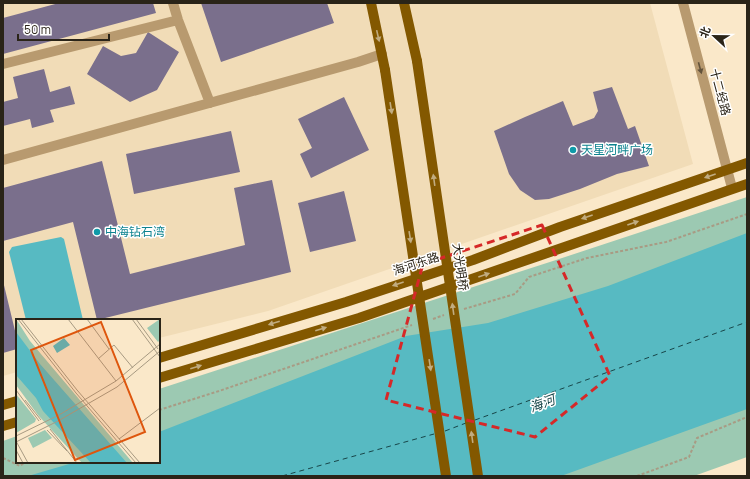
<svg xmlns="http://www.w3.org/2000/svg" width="750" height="479" viewBox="0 0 750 479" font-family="Manrope,'Noto Sans SC',sans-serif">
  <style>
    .built { fill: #f1dcb7 }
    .green { fill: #9cc9b2 }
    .water { fill: #57bac2 }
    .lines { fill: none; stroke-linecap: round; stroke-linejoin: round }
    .ferry { stroke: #184649; stroke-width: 1; stroke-dasharray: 5 4; stroke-linecap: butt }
    .building { fill: #7a6f8c }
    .path { stroke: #a89b84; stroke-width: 2; stroke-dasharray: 3 2; stroke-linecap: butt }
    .minor { stroke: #b89a6f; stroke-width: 10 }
    .major { stroke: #835800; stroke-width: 10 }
    .major-bridge { stroke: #835800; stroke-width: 10 }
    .oneway { fill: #c1ac80 }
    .oneway2 { fill: #63533b }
    .marked { fill: none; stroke: #d62828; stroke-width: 3; stroke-dasharray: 8 5; stroke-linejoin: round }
    .culture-dot { fill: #0f9aa8; stroke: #fff; stroke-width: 1.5 }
    .labels { text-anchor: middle; stroke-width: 3; stroke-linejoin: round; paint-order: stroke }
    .street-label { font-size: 12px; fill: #2a2418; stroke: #fff }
    .culture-label { font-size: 12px; fill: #0d838f; stroke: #fff; text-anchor: start }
    .water-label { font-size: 13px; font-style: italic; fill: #184649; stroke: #fff }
    .inset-river { fill: none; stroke: #57bac2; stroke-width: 2 }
    .inset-road { fill: none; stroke: #a79a82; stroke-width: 1 }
    .view { fill: #de560d; fill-opacity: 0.15; stroke: #de560d; stroke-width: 2 }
    .inset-edge { fill: none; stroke: #2a2418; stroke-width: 2 }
  </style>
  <rect width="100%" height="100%" fill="#fae8c9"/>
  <path class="built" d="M 3,3 L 650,3 L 693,164 L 268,311 L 159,338 L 159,320 L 17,320 L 17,372 L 3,376 Z"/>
  <path class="green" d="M 747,197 L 747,457 L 694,476 L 3,476 L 3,441 L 17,436 L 17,462 L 159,462 L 159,389 L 556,260 Z"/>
  <path class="water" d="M 747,233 L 747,409 L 561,476 L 28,476 L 76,462 L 159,462 L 159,432 L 406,336 L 488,323 L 608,286 Z
    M 61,237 L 64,239 L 83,320 L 26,320 L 9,252 L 12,247 Z"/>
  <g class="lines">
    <path class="ferry" d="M 475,420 L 747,322
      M 445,431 L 466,423
      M 282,476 L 434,434"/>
  </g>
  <path class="building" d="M 59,3 L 153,3 L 156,13 L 3,54 L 3,18 Z
    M 201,3 L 327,3 L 334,23 L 221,62 Z
    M 148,32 L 179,52 L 157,90 L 130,102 L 87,74 L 103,46 L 121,56 L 136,53 Z
    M 44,69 L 50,92 L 70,86 L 75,104 L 50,110 L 54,122 L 32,128 L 30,119 L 3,126 L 3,102 L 18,98 L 13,77 Z
    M 612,87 L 628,129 L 635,126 L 649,166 L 617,174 L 580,189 L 549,199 L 535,200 L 520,190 L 509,174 L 494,131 L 525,117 L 563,101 L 573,126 L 594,118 L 598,111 L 593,92 Z
    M 344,97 L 369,150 L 311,178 L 300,154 L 312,148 L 298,119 Z
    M 231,131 L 240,172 L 134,194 L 126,154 Z
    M 102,161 L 130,274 L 245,245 L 234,188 L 272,180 L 291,272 L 97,320 L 73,222 L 3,241 L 3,188 Z
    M 344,191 L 356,241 L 310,252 L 298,203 Z
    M 3,281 L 17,339 L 17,349 L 3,353 Z"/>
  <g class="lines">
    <path class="path" d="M 464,309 L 515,294 L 529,277 L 587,258 L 666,242 L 747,214
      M 433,319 L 444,315
      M 159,410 L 219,391 L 412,325
      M 3,458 L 20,466 L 25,462
      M 637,476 L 689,457 L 697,438 L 747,417"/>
    <path class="minor" d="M 173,3 L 178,20 L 210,103
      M 683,3 L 732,188
      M 3,64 L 178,20
      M 3,160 L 358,62 L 382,54"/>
    <path class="major" d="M 371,3 L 385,70
      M 404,3 L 417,61
      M 159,358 L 346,302 L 473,260 L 560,227 L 747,163
      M 159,378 L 359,318 L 747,184
      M 3,405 L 17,401
      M 3,426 L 17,422"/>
    <path class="major-bridge" d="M 417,61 L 478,476
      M 385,70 L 446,476"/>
  </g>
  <defs><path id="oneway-solid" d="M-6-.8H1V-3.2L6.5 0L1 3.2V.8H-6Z"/></defs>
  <g class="oneway">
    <use href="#oneway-solid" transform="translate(378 36) rotate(77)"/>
    <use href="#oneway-solid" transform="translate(391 108) rotate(81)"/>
    <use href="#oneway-solid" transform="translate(710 176) rotate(161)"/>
    <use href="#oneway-solid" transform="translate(434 180) rotate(-98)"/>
    <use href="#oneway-solid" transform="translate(587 217) rotate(161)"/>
    <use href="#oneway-solid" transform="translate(633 223) rotate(-19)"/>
    <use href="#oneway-solid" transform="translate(410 237) rotate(81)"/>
    <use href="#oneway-solid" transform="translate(484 275) rotate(-19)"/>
    <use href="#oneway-solid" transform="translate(398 284) rotate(161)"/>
    <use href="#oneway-solid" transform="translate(453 309) rotate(-98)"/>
    <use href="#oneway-solid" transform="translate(274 323) rotate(163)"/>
    <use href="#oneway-solid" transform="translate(321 329) rotate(-17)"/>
    <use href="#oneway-solid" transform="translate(430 365) rotate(81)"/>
    <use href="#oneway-solid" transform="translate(196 367) rotate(-17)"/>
    <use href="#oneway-solid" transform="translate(472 437) rotate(-98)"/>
  </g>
  <use class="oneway2" href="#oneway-solid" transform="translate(700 68) rotate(75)"/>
  <path class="marked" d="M 542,225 L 610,376 L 535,437 L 386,400 L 423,264 Z"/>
  <g class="culture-dot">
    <circle cx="573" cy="150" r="4"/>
    <circle cx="97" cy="232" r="4"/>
  </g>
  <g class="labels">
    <g class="street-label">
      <text transform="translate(720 92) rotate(75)" y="4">十二经路</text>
      <text transform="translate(416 264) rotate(-18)" y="4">海河东路</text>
      <text transform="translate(460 267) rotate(82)" y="4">大光明桥</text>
    </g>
    <g class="culture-label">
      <text x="581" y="154">天星河畔广场</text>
      <text x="105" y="236">中海钻石湾</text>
    </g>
    <g class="water-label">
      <text transform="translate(542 403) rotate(-20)" y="5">海河</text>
    </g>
  </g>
  <g transform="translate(16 319)">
    <rect width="144" height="144" fill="#fae8c9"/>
    <path d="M 0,0 L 14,22 L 117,144 L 66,144 L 22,96 L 0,66 ZM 144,0 L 144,21 L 142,23 L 131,9 ZM 0,75 L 20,100 L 19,103 L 0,114 ZM 29,111 L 36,119 L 17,129 L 12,119 Z" fill="#9cc9b2"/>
    <path d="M 0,13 L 24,45 L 111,144 L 75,144 L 27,92 L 20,79 L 0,56 ZM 48,19 L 54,26 L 41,34 L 37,27 Z" fill="#57bac2"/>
    <path class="inset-river" d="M 0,31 L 47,92M 52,98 L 93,144"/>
    <path class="inset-road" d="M 2,0 L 60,74 L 120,144M 5,0 L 61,71 L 124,144M 52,0 L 100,62M 71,0 L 93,30M 116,0 L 144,38M 120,0 L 142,30M 82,40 L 98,26 L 117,49M 0,71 L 23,102M 9,81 L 25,101M 34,110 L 61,144M 31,111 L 51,132M 0,117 L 43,96 L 100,62 L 144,25M 103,120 L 144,89M 0,122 L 12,144M 0,123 L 42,102 L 101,68 L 144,32M 0,131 L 7,144"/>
    <path class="view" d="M 85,3 L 129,113 L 59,141 L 15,31 Z"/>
    <rect width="144" height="144" class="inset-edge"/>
  </g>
  <rect width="750" height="479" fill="none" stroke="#2a2418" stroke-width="8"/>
  <g transform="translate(714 36) rotate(292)" stroke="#ffffff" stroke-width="3" paint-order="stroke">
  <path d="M0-3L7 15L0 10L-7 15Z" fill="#2a2418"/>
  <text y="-6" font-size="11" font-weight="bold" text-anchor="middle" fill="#2a2418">北</text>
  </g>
  <path d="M18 34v6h91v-6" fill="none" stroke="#2a2418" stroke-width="2"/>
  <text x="24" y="34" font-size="12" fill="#2a2418" stroke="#ffffff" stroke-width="3" paint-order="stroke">50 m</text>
</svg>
